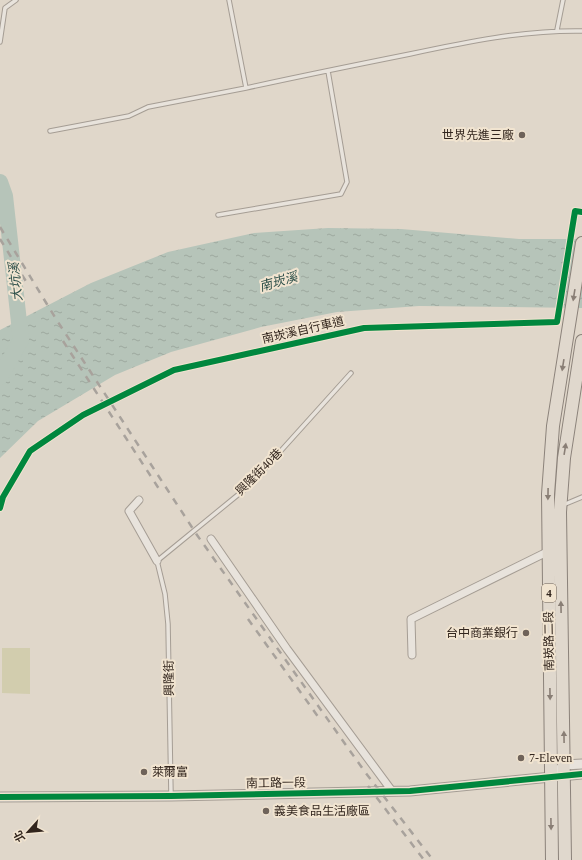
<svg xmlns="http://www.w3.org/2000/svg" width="582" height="860" viewBox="0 0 582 860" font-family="'Times New Roman','Noto Sans TC',serif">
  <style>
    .garden { fill: #d2cdae }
    .water { fill: url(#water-ripples) }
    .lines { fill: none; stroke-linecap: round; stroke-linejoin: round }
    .stream { stroke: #b6c4b9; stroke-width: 2.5 }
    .river { stroke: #b6c4b9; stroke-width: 16 }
    .service-casing { stroke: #a59d94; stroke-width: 5.5 }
    .minor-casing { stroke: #a59d94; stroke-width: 9 }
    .tertiary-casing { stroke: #a59d94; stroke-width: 11 }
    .primary-casing { stroke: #8b827a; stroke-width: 14 }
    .path { stroke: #c1bab3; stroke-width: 1.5; stroke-dasharray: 3 2; stroke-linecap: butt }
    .service { stroke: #e8e3dc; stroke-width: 3.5 }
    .minor { stroke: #e8e3dc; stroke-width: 7 }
    .tertiary { stroke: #e8e3dc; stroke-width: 9 }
    .primary { stroke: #e0d8cd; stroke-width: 12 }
    .rail { stroke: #a8a29c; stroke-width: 2.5; stroke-dasharray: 7 7; stroke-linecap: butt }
    .cycleway-casing { stroke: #f1e4d0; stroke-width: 8 }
    .cycleway { stroke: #00873e; stroke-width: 6 }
    .oneway { fill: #897e75 }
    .poi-dot { fill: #6f635a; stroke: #f1e4d0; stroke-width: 1.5 }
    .labels { text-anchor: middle; stroke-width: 4; stroke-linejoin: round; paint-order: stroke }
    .shield { fill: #f1e4d0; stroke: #6b5e53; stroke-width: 1 }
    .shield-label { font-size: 11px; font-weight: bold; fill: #32251d }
    .poi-label { font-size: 12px; fill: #32251d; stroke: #f1e4d0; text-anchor: start }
    .street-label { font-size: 12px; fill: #32251d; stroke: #f1e4d0 }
    .water-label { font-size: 13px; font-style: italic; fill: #2e504a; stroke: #f1e4d0 }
  </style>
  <defs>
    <pattern id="water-ripples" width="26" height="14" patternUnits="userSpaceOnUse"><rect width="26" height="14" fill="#b6c4b9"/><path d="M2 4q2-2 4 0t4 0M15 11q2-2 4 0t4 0" fill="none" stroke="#9da89f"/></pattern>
  </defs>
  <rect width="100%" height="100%" fill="#e0d7ca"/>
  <path class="garden" d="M 2,648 L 30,648 L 30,694 L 2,693 Z"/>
  <path class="water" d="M 328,228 L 401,229 L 519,239 L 582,239 L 582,308 L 419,306 L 337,312 L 261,327 L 171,352 L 115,375 L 38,421 L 0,458 L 0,330 L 91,283 L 168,252 L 254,233 Z"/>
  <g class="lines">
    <path class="stream" d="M 0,214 L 7,215"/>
    <path class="river" d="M 0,182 L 5,196 L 21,340 L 0,377"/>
    <g class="service-casing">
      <path id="service" d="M 229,0 L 246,88 C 301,76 355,65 410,54 C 466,42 524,30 582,31
        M 557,30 L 563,0
        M 0,42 L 5,8 L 16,0
        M 50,131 L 129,116 L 148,107 L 246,88
        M 218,215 L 341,194 L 347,182 L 328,71
        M 563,505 L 582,497
        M 171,795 L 168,624 L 165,594 L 157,561 L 250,485 L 351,373"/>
    </g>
    <g class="minor-casing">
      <path id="minor" d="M 139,500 L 129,511 L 157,561
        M 211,539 L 287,649 L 392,791
        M 412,655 L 411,619 L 549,551"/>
    </g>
    <g class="tertiary-casing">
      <path id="tertiary" d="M 560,769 L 564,765 L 582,764
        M 0,797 L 171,796 L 410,791 L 582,774"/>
    </g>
    <g class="primary-casing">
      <path id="primary" d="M 552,860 L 548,494 L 553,426 L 582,243
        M 565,860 L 560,512 L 564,458 L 582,341"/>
    </g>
    <path class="path" d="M 557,322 L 575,211 L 582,212"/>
    <use href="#service" class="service"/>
    <use href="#minor" class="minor"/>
    <use href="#tertiary" class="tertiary"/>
    <use href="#primary" class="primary"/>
    <path class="rail" d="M 0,227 L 56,319 L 197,535 L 365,772 L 433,860
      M 0,239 L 27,283
      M 63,341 L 161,492
      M 248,619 L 319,718
      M 368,786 L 424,860"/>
    <g class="cycleway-casing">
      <path id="cycleway" d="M 0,508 L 3,497 L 30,451 L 83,415 L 174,370 L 364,328 L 557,322 L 575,211 L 582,212
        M 0,797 L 171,796 L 410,791 L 582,774"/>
    </g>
    <use href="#cycleway" class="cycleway"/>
  </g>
  <defs><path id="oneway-solid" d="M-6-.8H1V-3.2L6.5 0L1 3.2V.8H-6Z"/></defs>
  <g class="oneway">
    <use href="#oneway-solid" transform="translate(574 295) rotate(99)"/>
    <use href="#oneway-solid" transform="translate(563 365) rotate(99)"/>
    <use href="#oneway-solid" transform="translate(565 449) rotate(-81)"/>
    <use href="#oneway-solid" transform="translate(548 494) rotate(91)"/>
    <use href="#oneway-solid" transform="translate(561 607) rotate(-91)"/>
    <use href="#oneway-solid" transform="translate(550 694) rotate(89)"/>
    <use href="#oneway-solid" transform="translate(564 737) rotate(-91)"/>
    <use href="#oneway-solid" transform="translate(551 824) rotate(89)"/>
  </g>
  <g class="poi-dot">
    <circle cx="522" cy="135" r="4"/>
    <circle cx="526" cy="633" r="4"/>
    <circle cx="521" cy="758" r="4"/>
    <circle cx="144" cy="772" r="4"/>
    <circle cx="266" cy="811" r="4"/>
  </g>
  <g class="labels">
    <rect class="shield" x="542" y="584" width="14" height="18" rx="3"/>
    <g class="shield-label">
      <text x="549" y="597">4</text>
    </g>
    <g class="poi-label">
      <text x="514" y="139" text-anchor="end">世界先進三廠</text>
      <text x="518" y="637" text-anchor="end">台中商業銀行</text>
      <text x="529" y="762">7-Eleven</text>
      <text x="152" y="776">萊爾富</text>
      <text x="274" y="815">義美食品生活廠區</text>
    </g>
    <g class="street-label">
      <text transform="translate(303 330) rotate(-13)" y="4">南崁溪自行車道</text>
      <text transform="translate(259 472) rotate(-45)" y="4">興隆街40巷</text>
      <text transform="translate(549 641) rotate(-91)" y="4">南崁路二段</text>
      <text transform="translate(169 678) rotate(-91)" y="4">興隆街</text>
      <text transform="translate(276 783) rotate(-1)" y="4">南工路一段</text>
    </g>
    <g class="water-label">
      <text transform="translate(278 281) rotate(-16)" y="5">南崁溪</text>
      <text transform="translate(15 282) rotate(-96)" y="5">大坑溪</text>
    </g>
  </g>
  <g transform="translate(28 832) rotate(243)" stroke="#f1e4d0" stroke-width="3" paint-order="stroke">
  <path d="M0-3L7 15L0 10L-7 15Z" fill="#32251d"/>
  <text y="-6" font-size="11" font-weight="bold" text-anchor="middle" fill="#32251d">北</text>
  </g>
</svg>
